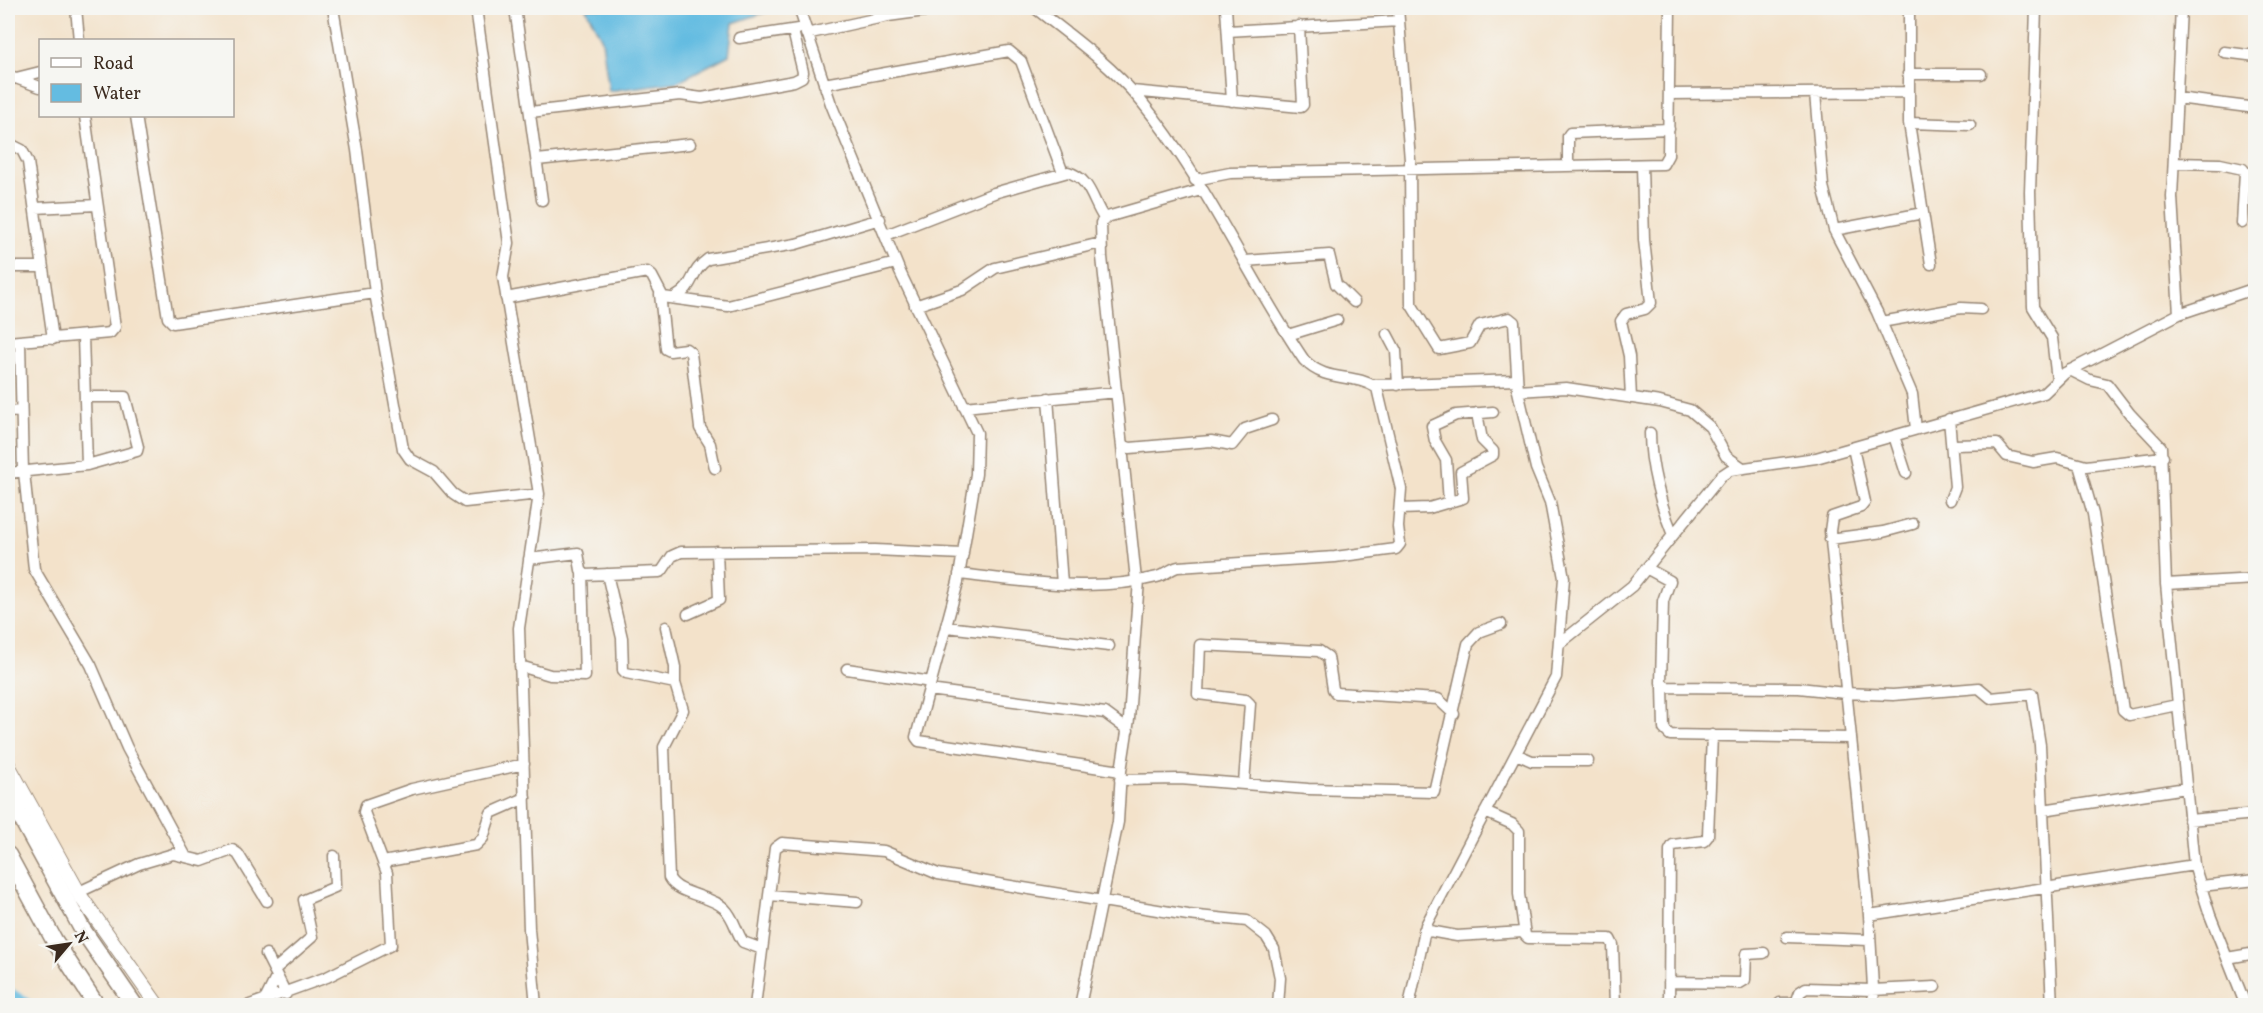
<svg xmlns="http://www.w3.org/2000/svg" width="2263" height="1013" viewBox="0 0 2263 1013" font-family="Vollkorn,serif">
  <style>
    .water { fill: #64bce1; stroke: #507380; stroke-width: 1.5 }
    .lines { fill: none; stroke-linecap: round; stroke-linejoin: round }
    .river { stroke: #64bce1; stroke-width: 16 }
    .minor-casing { stroke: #978674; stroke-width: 13 }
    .secondary-casing { stroke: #978674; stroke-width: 16 }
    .trunk-casing { stroke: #978674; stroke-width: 19 }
    .minor { stroke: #fff; stroke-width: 10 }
    .secondary { stroke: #fff; stroke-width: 14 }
    .trunk { stroke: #fff; stroke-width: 16 }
  </style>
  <rect width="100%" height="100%" fill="#f6f6f2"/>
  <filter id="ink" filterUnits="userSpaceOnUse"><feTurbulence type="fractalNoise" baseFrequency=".0167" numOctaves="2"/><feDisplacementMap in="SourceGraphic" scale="12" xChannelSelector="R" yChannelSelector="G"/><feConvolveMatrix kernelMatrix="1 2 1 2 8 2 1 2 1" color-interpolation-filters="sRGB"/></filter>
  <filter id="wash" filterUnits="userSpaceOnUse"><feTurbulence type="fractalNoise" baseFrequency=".008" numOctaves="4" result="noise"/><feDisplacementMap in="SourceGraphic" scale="24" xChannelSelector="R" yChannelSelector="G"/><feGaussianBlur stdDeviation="1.35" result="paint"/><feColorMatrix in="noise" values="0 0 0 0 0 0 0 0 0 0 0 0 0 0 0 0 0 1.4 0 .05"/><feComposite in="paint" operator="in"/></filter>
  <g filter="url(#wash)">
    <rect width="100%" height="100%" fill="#f3e2ca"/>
    <path class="water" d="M 586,8 L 768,8 L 769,11 L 733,23 L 729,55 L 677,82 L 609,91 L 602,40 Z"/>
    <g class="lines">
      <path class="river" d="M 8,995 L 25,1006"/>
    </g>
  </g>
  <g filter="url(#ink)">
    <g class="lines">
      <g class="minor-casing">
        <path id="minor" d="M 76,8 L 79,40
          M 333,8 L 357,150 L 375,293 L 403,449 L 410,459 L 434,472 L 453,494 L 465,502 L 539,494
          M 476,8 L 509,243 L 503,277 L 539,494 L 519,628 L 529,929 L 536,1006
          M 515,8 L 542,200
          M 799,8 L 831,104 L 900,272 L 977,433 L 976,474 L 958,582 L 916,737 L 919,741 L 1121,771
          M 1226,8 L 1232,101
          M 1398,8 L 1410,160 L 1411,304 L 1439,349 L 1470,343 L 1480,325 L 1509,318 L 1514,322 L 1518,391 L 1536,468 L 1550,502 L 1564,578 L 1556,677 L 1426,925 L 1409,1006
          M 1909,8 L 1909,123 L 1931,264
          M 2036,8 L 2030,192 L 2033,307 L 2052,338 L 2057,380
          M 1228,31 L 1399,21
          M 806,34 L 888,16 L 932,10
          M 739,38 L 798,29
          M 2224,52 L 2256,56
          M 1908,74 L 1981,74
          M 13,77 L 40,87
          M 8,80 L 40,72
          M 824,84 L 1009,51 L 1021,61 L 1063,173
          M 1132,91 L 1301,107 L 1303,105 L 1299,26
          M 1815,93 L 1823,186 L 1834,230 L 1877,312 L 1912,394 L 1916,429
          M 1669,94 L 1907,92
          M 2177,98 L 2256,108
          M 530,112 L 680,95 L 702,98 L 794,81 L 802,77 L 803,72 L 793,31
          M 136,116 L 168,318 L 173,323 L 375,293
          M 1909,123 L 1970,125
          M 8,143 L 22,150 L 28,162 L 53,339
          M 537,160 L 690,144
          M 2174,163 L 2220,164 L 2243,169 L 2245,172 L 2242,223
          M 1568,166 L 1568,136 L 1570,133 L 1669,129
          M 1195,180 L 1230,173 L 1663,164 L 1668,155 L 1670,8
          M 35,208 L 97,205
          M 1834,230 L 1923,213
          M 886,235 L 994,193 L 1068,172 C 1091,179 1092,201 1104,218
          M 1245,261 L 1329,255 L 1336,284 L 1354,302
          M 8,267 L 42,267
          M 660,294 L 666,349 L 670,351 L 686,349 L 691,353 L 700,428 L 710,444 L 715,468
          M 506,298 L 647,272 L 652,276 L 663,297 L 728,306 L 896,263
          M 674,298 C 697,285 688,273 708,259 L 796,244 L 880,219
          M 915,306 L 962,290 L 995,268 L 1101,243
          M 2179,314 L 2172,197 L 2181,8
          M 1881,322 L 1961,308 L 1981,309
          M 1387,334 L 1396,351 L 1398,385
          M 1288,335 L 1337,320
          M 83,336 L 87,465
          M 8,342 L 110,333 L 115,327 L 85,116
          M 20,342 L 23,472
          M 2070,370 L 2090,380 L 2107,384 L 2130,414 L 2161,447 L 2166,584 L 2194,865 L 2210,915 L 2246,1006
          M 1373,385 L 1517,380
          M 1518,391 L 1566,388 L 1660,402 L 1690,410 L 1710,427 L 1726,456 L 1743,468
          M 1048,398 L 1062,584
          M 1631,398 L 1629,356 L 1621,321 L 1626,314 L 1645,309 L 1651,303 L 1644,240 L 1642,165
          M 964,407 L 1117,392
          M 8,412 L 21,411
          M 1949,419 L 1955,487 L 1950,500
          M 1650,433 C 1650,465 1661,506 1673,535
          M 1894,436 L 1906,473
          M 1122,445 L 1130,448 L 1211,441 L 1232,445 L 1245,429 L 1272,420
          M 1953,445 L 1997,444 L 2007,456 L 2033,462 L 2057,458 L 2086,466 L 2163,457
          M 1853,448 L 1865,502 L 1861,507 L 1832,517 L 1830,531 L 1869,915
          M 2079,465 L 2093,514 L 2123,710 L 2129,715 L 2177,705
          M 24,472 L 34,569 L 91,665 L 127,748 L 185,855
          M 8,473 L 87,465 L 137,451 L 138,447 L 125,397 L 85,397
          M 1449,503 L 1446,460 L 1435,441 L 1432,426 L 1456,415 L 1493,412
          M 1400,509 L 1429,508 L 1463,498 L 1461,472 L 1493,455 L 1493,451 L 1482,440 L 1477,413
          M 1830,539 L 1883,532 L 1913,524
          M 529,559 L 578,553 L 581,570 L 585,575 L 659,572 L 662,571 L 672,556 L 681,552 L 875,550 L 963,554
          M 1646,568 L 1670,581 L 1663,601 L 1661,683 L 1666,687 L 1799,688 L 1845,693 L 1893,695 L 1979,688 L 1991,698 L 2032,694 L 2040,745 L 2052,1006
          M 607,574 L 622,638 L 623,670 L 626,673 L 675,683 L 683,710 L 664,747 L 669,878 C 678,895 710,895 724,908 C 735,919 735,930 743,942 L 762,949
          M 959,574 C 1024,581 1093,593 1157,577 C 1165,575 1170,569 1178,567 L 1335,557 L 1396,549 L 1400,544 L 1398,527 L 1401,489 L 1377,388 C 1354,372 1327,384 1304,360 C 1247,276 1206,180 1141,101 C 1111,65 1071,36 1035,8
          M 1136,580 L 1102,257 L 1101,223 L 1107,217 L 1201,190
          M 2166,584 L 2256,579
          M 688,614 L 719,600 L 717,551
          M 666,627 L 675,667 L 675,683
          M 947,627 L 1109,646
          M 1559,644 L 1632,586 L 1721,476 L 1730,470 L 1816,458 L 2044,393 L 2065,373 L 2179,314 L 2256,288
          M 520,666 L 550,675 L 585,676 L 582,573
          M 847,669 L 931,682
          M 1663,686 L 1664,729 L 1670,735 L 1850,738
          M 929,690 L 1105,713 L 1128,730
          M 1516,754 L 1532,761 L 1588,761
          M 1120,780 L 1180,779 L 1308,789 L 1434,792 L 1468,644 L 1479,632 L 1501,624
          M 1244,783 L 1250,704 L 1246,700 L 1198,694 L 1200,645 L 1319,651 L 1328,657 L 1333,689 L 1336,693 L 1438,699 L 1454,714
          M 2043,810 L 2186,788
          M 1485,812 L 1512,824 L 1519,831 L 1519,894 L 1525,935 L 1528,938 L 1610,939 L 1613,945 L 1615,1006
          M 2189,820 L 2256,814
          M 383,862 L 476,845 L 483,838 L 491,813 L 525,798
          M 2201,886 L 2256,880
          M 79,892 L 139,864 L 173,854 L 202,861 L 232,850 L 238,854 L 267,901
          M 769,895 L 857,902
          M 1424,930 L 1457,936 L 1523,932
          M 1787,937 L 1869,940
          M 266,954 L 286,994
          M 2227,958 L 2256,953
          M 274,970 L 312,937 L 304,900 L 335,887 L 334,856
          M 1669,982 L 1740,983 L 1745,980 L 1746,954 L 1764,953
          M 265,1000 L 277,976
          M 1780,1003 L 1796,1003 L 1800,992 L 1806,988 L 1872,990 L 1935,987
          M 247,1006 L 327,977 L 391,945 L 387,873 L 364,812 L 366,805 L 412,789 L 524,764
          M 755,1006 L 775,848 L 782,843 L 884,851 L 938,874 L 1188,915 L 1247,921 L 1266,936 L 1274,949 L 1280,978 L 1278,1006
          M 1080,1006 L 1118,822 L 1121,771 L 1129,719 L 1139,580
          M 1669,1006 L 1670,850 L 1673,845 L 1704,841 L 1708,836 L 1712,735
          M 1874,1006 L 1869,915 L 2194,865"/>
      </g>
      <g class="secondary-casing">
        <path id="secondary" d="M 8,765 L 81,897 L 158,1006"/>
      </g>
      <g class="trunk-casing">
        <path id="trunk" d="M 8,794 L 82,929 L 135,1006
          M 8,855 L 54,940 L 97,1006"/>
      </g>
      <use href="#minor" class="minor"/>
      <use href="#secondary" class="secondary"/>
      <use href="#trunk" class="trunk"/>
    </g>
  </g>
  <rect width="2263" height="1013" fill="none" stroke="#f6f6f2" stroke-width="30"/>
  <rect x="39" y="39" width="195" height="78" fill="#f6f6f2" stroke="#aba49d" stroke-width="1.5"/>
  <rect x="51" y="58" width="30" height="9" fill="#ffffff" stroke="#aba49d" stroke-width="1.5"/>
  <text x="93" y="69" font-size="18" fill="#3b2a1e">Road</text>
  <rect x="51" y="84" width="30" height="18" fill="#64bce1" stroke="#aba49d" stroke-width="1.5"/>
  <text x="93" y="99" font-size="18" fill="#3b2a1e">Water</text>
  <g transform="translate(69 944) rotate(61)" stroke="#f6f6f2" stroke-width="4.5" paint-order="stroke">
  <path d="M0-4.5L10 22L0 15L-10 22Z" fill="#3b2a1e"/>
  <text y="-9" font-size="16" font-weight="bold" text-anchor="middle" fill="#3b2a1e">N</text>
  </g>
</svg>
